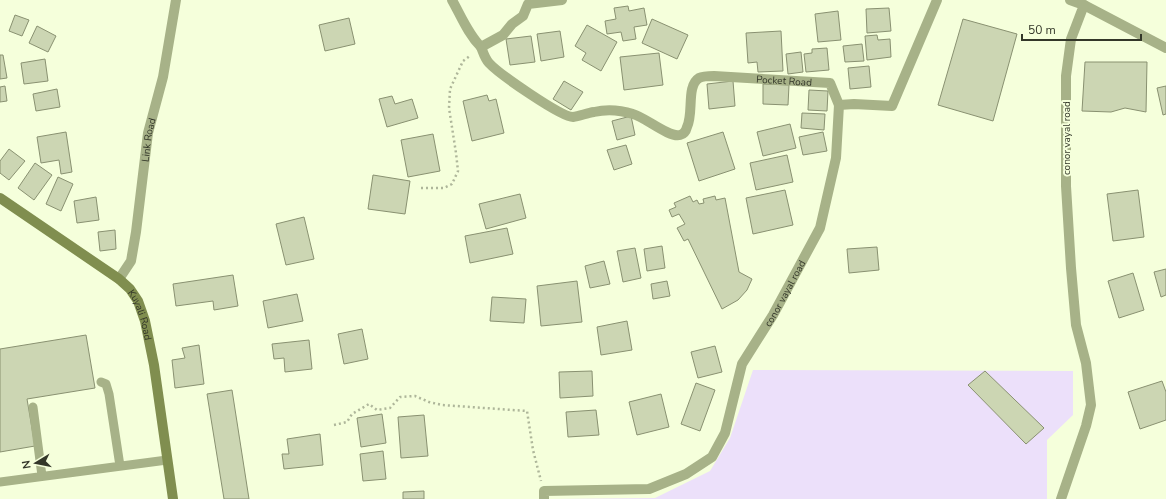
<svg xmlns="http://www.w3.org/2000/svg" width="1166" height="499" viewBox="0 0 1166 499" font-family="'Nunito Sans',sans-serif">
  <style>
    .green { fill: #ece0fa }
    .building { fill: #ccd6b3; stroke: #899171 }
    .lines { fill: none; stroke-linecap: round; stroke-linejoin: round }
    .path { stroke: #aeb69a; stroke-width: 2.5; stroke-dasharray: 2 3; stroke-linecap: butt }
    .service { stroke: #a7b288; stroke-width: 9 }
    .minor { stroke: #a7b288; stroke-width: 10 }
    .secondary { stroke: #808e4f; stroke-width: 10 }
    .labels { text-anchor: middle; stroke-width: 4; stroke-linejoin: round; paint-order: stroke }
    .street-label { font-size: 10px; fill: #333729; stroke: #f5ffdb }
  </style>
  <rect width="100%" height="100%" fill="#f5ffdb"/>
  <path class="green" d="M 753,370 L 1073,371 L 1073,415 L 1047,440 L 1047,499 L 551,499 L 655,498 L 710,471 L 730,438 Z"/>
  <path class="building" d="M 628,6 L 629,11 L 644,8 L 647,25 L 634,27 L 636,39 L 623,41 L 621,32 L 607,34 L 605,21 L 616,19 L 614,8 Z
    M 889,8 L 891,31 L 867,33 L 866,9 Z
    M 838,11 L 841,40 L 818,42 L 815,14 Z
    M 15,15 L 29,20 L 22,36 L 9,31 Z
    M 349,18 L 355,44 L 325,51 L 319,25 Z
    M 652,19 L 688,35 L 677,59 L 642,43 Z
    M 963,19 L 1017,34 L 993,121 L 938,105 Z
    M 587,25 L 617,42 L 601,71 L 582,60 L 586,53 L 575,46 Z
    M 37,26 L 56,36 L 48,52 L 29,43 Z
    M 560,31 L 564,57 L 541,61 L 537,34 Z
    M 781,31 L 783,71 L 758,72 L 757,62 L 748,63 L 746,33 Z
    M 877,35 L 878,40 L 890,39 L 891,57 L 867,60 L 865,36 Z
    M 531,36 L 535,62 L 510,65 L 506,39 Z
    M 862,44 L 864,61 L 845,62 L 843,46 Z
    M 827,48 L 829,70 L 806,72 L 804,54 L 812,53 L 812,49 Z
    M 801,52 L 803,72 L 788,74 L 786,54 Z
    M 659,53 L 663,85 L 624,90 L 620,57 Z
    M 0,55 L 3,55 L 7,78 L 0,79 Z
    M 45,59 L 48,81 L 24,84 L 21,63 Z
    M 1085,62 L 1147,62 L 1146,112 L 1125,108 L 1111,112 L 1082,111 Z
    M 869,66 L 871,87 L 850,89 L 848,68 Z
    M 564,81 L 583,92 L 571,110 L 553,99 Z
    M 733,81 L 735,106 L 709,109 L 707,84 Z
    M 763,84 L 789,85 L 788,105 L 763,104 Z
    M 5,86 L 7,101 L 0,102 L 0,87 Z
    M 1166,86 L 1166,114 L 1163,115 L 1157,88 Z
    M 57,89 L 60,107 L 36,111 L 33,94 Z
    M 809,90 L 828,91 L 827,111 L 808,110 Z
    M 487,95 L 489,101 L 496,99 L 504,133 L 472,141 L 463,101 Z
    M 392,96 L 395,104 L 412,99 L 418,118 L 387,127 L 379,99 Z
    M 802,113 L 825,114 L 824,130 L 801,128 Z
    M 631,116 L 635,135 L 617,140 L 612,121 Z
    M 790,124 L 796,148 L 763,156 L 757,132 Z
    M 66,132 L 72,172 L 61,174 L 59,160 L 41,163 L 37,137 Z
    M 723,132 L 735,169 L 699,181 L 687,143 Z
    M 823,132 L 827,151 L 803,155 L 799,137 Z
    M 433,134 L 440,171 L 408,177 L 401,140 Z
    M 626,145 L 632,164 L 614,170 L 607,150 Z
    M 9,149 L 25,161 L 9,180 L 0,173 L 0,161 Z
    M 787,155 L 793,182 L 756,190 L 750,163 Z
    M 35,163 L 52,175 L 34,200 L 18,188 Z
    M 373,175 L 410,181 L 405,214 L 368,209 Z
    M 58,177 L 73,184 L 61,211 L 46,204 Z
    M 785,190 L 793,225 L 753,234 L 746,198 Z
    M 1138,190 L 1144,237 L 1113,241 L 1107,194 Z
    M 520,194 L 526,218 L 486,229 L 479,204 Z
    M 690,196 L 693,202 L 697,200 L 699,204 L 704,203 L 703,199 L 715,196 L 716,200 L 725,198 L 739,272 L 752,279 L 747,290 L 738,300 L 722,309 L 688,239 L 684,241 L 677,228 L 685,224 L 679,214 L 672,217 L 669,210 L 676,207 L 674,203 Z
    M 96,197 L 99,220 L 77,223 L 74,201 Z
    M 304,217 L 314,259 L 286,265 L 276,224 Z
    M 507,228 L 513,254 L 470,263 L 465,236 Z
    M 115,230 L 116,249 L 100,251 L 98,232 Z
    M 662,246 L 665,268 L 647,271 L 644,249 Z
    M 877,247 L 879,270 L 849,273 L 847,249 Z
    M 635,248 L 641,278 L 623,282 L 617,251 Z
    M 604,261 L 610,284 L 590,288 L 585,266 Z
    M 1166,269 L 1166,295 L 1161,297 L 1154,272 Z
    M 1133,273 L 1144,310 L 1119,318 L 1108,281 Z
    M 233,275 L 238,306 L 214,310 L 213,301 L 176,306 L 173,284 Z
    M 577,281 L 582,322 L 541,326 L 537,286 Z
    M 667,281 L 670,296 L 653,299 L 651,284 Z
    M 297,294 L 303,321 L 268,328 L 263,301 Z
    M 492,297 L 526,299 L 524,323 L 490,321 Z
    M 627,321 L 632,350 L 601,355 L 597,327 Z
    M 362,329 L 368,359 L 344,364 L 338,334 Z
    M 86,335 L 95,388 L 27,399 L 35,446 L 0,452 L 0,349 Z
    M 309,340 L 312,369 L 285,372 L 284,358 L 274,359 L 272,344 Z
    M 199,345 L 204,384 L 175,388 L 172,360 L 185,358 L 182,348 Z
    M 715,346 L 722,372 L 698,378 L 691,352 Z
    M 592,371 L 593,396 L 560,398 L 559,372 Z
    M 985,371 L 1044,428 L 1026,444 L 968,385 Z
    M 1162,381 L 1166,392 L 1166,420 L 1140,429 L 1128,392 Z
    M 696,383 L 715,390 L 700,431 L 681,424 Z
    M 232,390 L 249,499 L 224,499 L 207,394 Z
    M 661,394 L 669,427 L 637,435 L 629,402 Z
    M 596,410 L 599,435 L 568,437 L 566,412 Z
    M 382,414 L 386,443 L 361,447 L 357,418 Z
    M 424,415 L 428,456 L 401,458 L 398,417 Z
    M 320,434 L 323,465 L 284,469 L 282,454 L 289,454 L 287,439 Z
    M 383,451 L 386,479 L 363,481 L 360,454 Z
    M 424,491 L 424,499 L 403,499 L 403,492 Z"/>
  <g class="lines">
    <path class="path" d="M 421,188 L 444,188 L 452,184 L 458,171 L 456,153 L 449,108 L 450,89 L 463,61 L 471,55
      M 334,425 L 347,422 L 352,414 L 369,404 L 377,410 L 390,408 L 400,397 L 415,396 L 429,402 L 442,405 L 527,411 L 533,450 L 541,481"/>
    <path class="service" d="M 101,382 L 106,384 L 109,394 L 120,466
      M 33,407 L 42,476
      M 0,482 L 167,460"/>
    <g class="minor">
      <path d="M 452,0 C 461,16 468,34 481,47 L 503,35 L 512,24 L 523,16 L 528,4 L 562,0"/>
      <path d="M 1084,5 L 1166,48"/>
      <path id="s1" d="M 481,47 C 483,52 485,59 489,63 C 499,74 561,117 573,117 C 580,116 587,113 594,112 C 607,109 620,110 633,114 C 645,117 669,138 680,135 C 684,134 686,131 687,127 C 694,113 686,86 699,78 C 703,76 709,76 714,76 L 830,83 L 839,105"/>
      <path id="s2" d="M 119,279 L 131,261 L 136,232 L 148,133 L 163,77 L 176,0"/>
      <path id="s3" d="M 544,499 L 544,491 L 649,489 L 686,474 L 712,457 L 725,433 L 742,364 L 773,315 L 820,228 L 836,158 L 839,105 L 854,104 L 892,106 L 937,0"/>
      <path d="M 1061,499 L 1086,426 L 1091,405 L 1086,363 L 1076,325 L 1071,268 L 1066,186 L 1066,76 L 1071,39 L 1084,5 L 1070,0"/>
    </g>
    <path class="secondary" id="s4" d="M 0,198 L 119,279 L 130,289 L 138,301 L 145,321 L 154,365 L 173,499"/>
  </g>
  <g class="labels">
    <g class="street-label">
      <text dy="4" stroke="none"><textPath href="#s1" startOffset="380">Pocket Road</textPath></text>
      <text transform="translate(1066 138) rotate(-90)" y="4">conor vayal road</text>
      <text dy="4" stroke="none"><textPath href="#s2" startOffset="144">Link Road</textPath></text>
      <text dy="4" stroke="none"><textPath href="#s3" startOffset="365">conor vayal road</textPath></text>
      <text dy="4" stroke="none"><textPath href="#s4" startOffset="187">Kuyali Road</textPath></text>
    </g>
  </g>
  <g transform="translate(36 463) rotate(260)" stroke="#f5ffdb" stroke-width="3" paint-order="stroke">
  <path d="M0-3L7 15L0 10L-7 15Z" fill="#333729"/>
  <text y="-6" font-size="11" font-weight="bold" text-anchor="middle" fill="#333729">N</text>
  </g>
  <path d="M1022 34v6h119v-6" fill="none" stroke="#333729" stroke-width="2"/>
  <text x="1028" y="34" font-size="12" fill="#333729" stroke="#f5ffdb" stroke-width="3" paint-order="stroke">50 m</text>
</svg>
